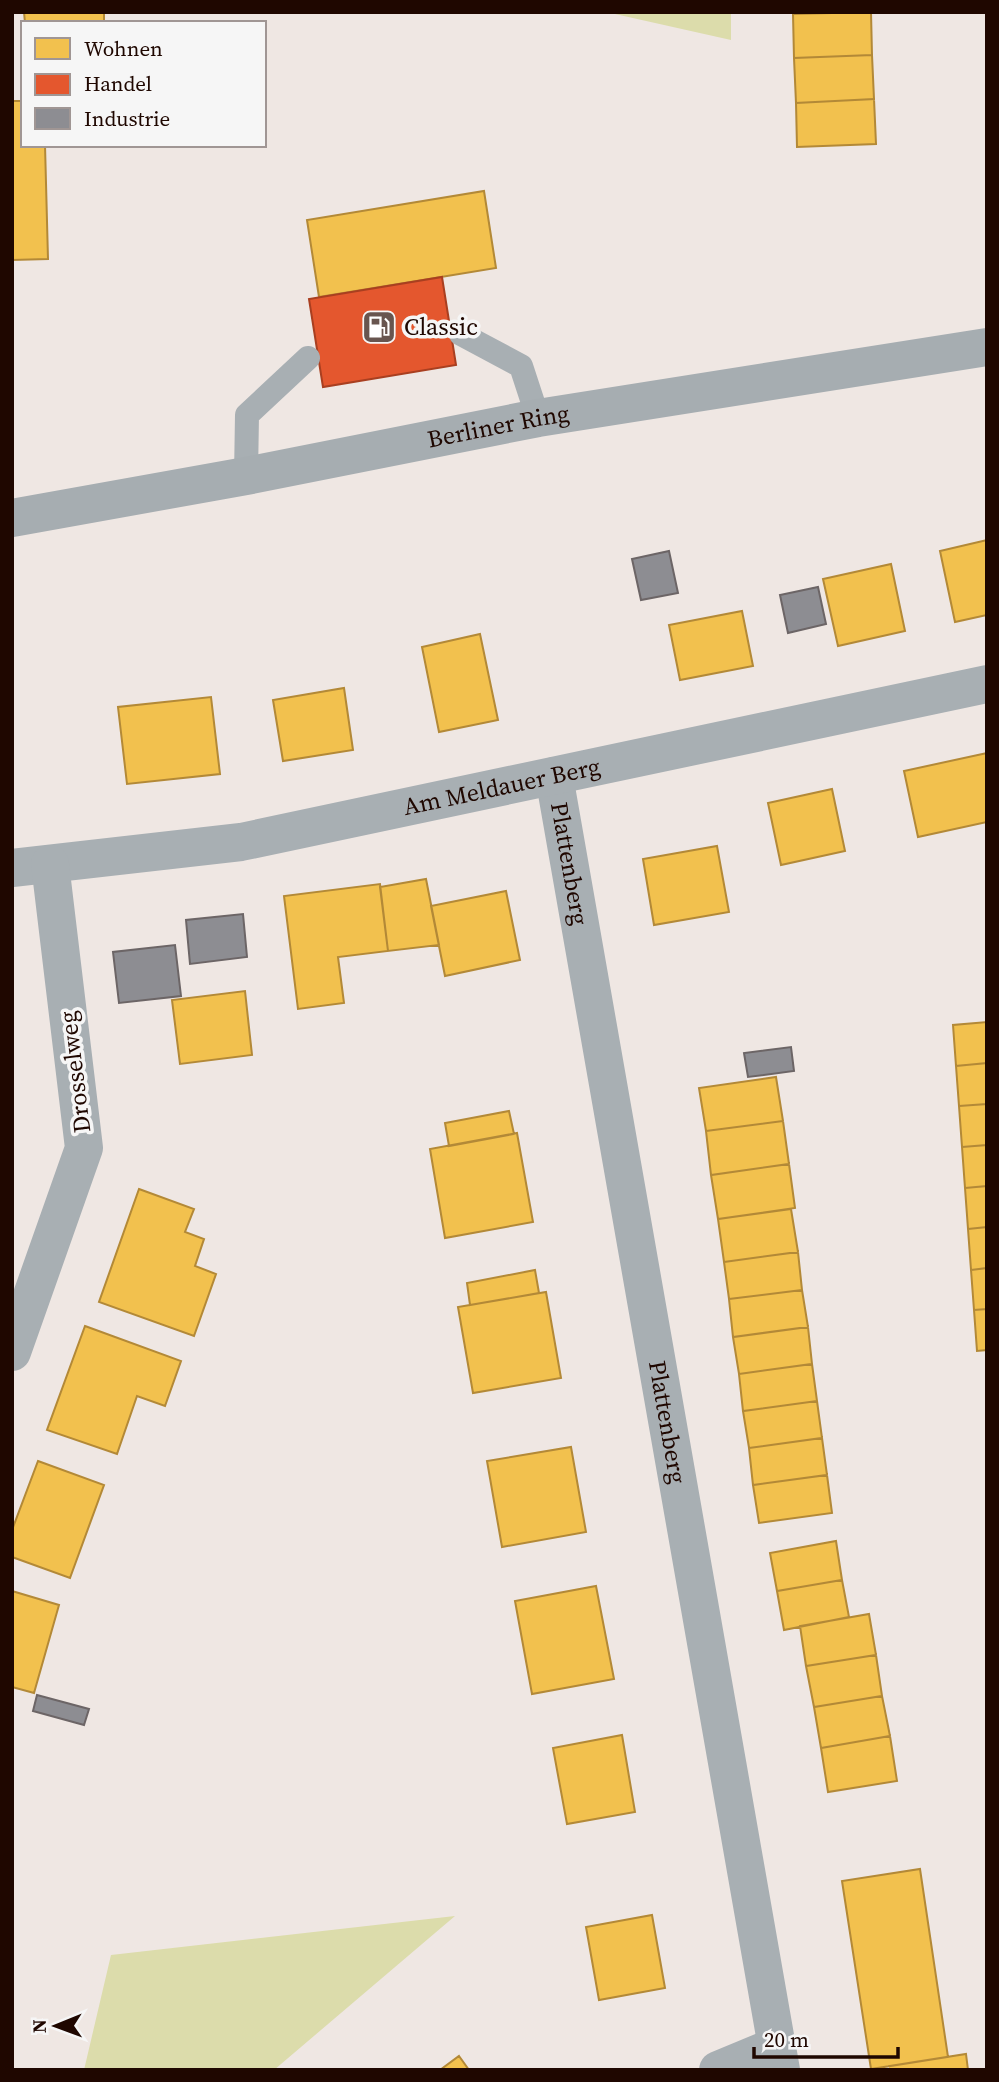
<svg xmlns="http://www.w3.org/2000/svg" width="999" height="2082" viewBox="0 0 999 2082" font-family="'Source Serif 4',serif">
  <style>
    .green { fill: #dcdcab }
    .homes { fill: #f2c14e; stroke: #b38937; stroke-width: 2 }
    .shops { fill: #e4572e; stroke: #a93f20; stroke-width: 2 }
    .industry { fill: #8d8d92; stroke: #6c6566; stroke-width: 2 }
    .lines { fill: none; stroke-linecap: round; stroke-linejoin: round }
    .lane { stroke: #a8afb3; stroke-width: 24 }
    .street { stroke: #a8afb3; stroke-width: 38 }
    .secondary { stroke: #a6adb1; stroke-width: 38 }
    .labels { text-anchor: middle; stroke-width: 7; stroke-linejoin: round; paint-order: stroke }
    .poi-label { font-size: 24px; fill: #1f0700; stroke: #f6f6f6; text-anchor: start }
    .street-label { font-size: 24px; fill: #1f0700; stroke: #f6f6f6 }
  </style>
  <rect width="100%" height="100%" fill="#efe7e3"/>
  <path class="green" d="M 606,12 L 731,12 L 731,40 Z
    M 455,1916 L 274,2070 L 84,2070 L 111,1955 Z"/>
  <path class="homes" d="M 24,12 L 104,12 L 104,23 L 25,23 Z
    M 871,12 L 872,55 L 794,58 L 793,14 Z
    M 872,55 L 874,99 L 796,103 L 794,58 Z
    M 874,99 L 876,144 L 797,147 L 796,103 Z
    M 12,101 L 23,101 L 23,145 L 45,145 L 48,259 L 12,260 Z
    M 484,191 L 496,268 L 319,297 L 307,220 Z
    M 987,540 L 987,615 L 955,622 L 940,551 Z
    M 891,564 L 905,631 L 838,646 L 823,579 Z
    M 742,611 L 753,666 L 680,680 L 669,625 Z
    M 480,634 L 498,720 L 439,732 L 422,647 Z
    M 344,688 L 353,750 L 283,761 L 273,700 Z
    M 211,697 L 220,774 L 127,784 L 118,707 Z
    M 987,753 L 987,822 L 918,837 L 904,771 Z
    M 832,789 L 845,851 L 781,865 L 768,803 Z
    M 717,846 L 729,912 L 654,925 L 643,859 Z
    M 426,879 L 439,945 L 388,951 L 380,887 Z
    M 380,884 L 388,951 L 338,957 L 344,1003 L 298,1009 L 284,896 Z
    M 506,891 L 520,960 L 445,976 L 431,906 Z
    M 245,991 L 252,1055 L 180,1064 L 172,1000 Z
    M 987,1022 L 987,1063 L 956,1066 L 953,1025 Z
    M 987,1063 L 987,1104 L 959,1106 L 956,1066 Z
    M 776,1077 L 783,1121 L 706,1131 L 699,1088 Z
    M 987,1104 L 987,1145 L 962,1147 L 959,1106 Z
    M 509,1111 L 514,1134 L 449,1146 L 445,1123 Z
    M 783,1121 L 789,1164 L 711,1175 L 706,1131 Z
    M 517,1133 L 533,1222 L 445,1238 L 430,1149 Z
    M 987,1145 L 987,1186 L 965,1188 L 962,1147 Z
    M 789,1164 L 795,1208 L 718,1219 L 711,1175 Z
    M 987,1186 L 987,1227 L 968,1229 L 965,1188 Z
    M 139,1189 L 194,1209 L 185,1232 L 204,1239 L 195,1266 L 216,1274 L 194,1336 L 99,1302 Z
    M 791,1209 L 798,1252 L 724,1262 L 718,1219 Z
    M 987,1227 L 987,1268 L 971,1270 L 968,1229 Z
    M 798,1252 L 802,1290 L 729,1299 L 724,1262 Z
    M 987,1268 L 987,1309 L 974,1310 L 971,1270 Z
    M 535,1270 L 539,1293 L 470,1305 L 467,1283 Z
    M 802,1290 L 808,1327 L 733,1337 L 729,1299 Z
    M 546,1292 L 561,1378 L 473,1393 L 458,1307 Z
    M 987,1309 L 987,1350 L 977,1351 L 974,1310 Z
    M 85,1326 L 181,1361 L 165,1406 L 137,1396 L 117,1454 L 47,1430 Z
    M 808,1327 L 812,1364 L 739,1374 L 733,1337 Z
    M 812,1364 L 817,1401 L 743,1411 L 739,1374 Z
    M 817,1401 L 822,1438 L 749,1448 L 743,1411 Z
    M 822,1438 L 827,1475 L 753,1485 L 749,1448 Z
    M 571,1447 L 586,1532 L 502,1547 L 487,1461 Z
    M 38,1461 L 104,1485 L 70,1578 L 12,1557 L 12,1530 Z
    M 827,1475 L 832,1513 L 759,1523 L 753,1485 Z
    M 836,1541 L 842,1580 L 777,1591 L 770,1553 Z
    M 842,1580 L 849,1617 L 784,1630 L 777,1591 Z
    M 596,1586 L 614,1679 L 532,1694 L 515,1601 Z
    M 12,1591 L 59,1605 L 34,1693 L 12,1687 Z
    M 869,1614 L 876,1655 L 806,1666 L 800,1626 Z
    M 876,1655 L 882,1696 L 814,1707 L 806,1666 Z
    M 882,1696 L 890,1736 L 821,1748 L 814,1707 Z
    M 622,1735 L 635,1812 L 567,1824 L 553,1748 Z
    M 890,1736 L 897,1781 L 828,1792 L 821,1748 Z
    M 920,1869 L 948,2057 L 871,2069 L 842,1881 Z
    M 652,1915 L 665,1988 L 599,2000 L 586,1927 Z
    M 966,2054 L 968,2070 L 889,2070 L 889,2066 Z
    M 459,2056 L 469,2070 L 440,2070 Z"/>
  <path class="shops" d="M 442,277 L 456,365 L 323,387 L 309,299 Z"/>
  <path class="industry" d="M 669,551 L 678,593 L 641,600 L 632,559 Z
    M 818,587 L 826,624 L 788,633 L 780,595 Z
    M 243,914 L 247,957 L 190,964 L 186,920 Z
    M 175,945 L 181,996 L 119,1003 L 113,952 Z
    M 791,1047 L 794,1071 L 748,1077 L 744,1053 Z
    M 37,1695 L 89,1709 L 84,1725 L 33,1711 Z"/>
  <g class="lines">
    <path class="lane" d="M 461,334 L 521,366 L 538,418
      M 246,476 L 247,415 L 308,358"/>
    <g class="street">
      <path id="s1" d="M 554,776 L 781,2070"/>
      <path id="s2" d="M 12,868 L 241,842 L 987,684"/>
      <path d="M 12,1352 L 84,1148 L 50,864"/>
      <path d="M 718,2070 L 776,2046"/>
    </g>
    <path class="secondary" id="s3" d="M 12,518 L 246,476 L 538,418 L 987,347"/>
  </g>
  <defs>
    <g id="fuel-square" transform="scale(1.75)"><rect x="-9" y="-9" width="18" height="18" rx="4" fill="#68554f" stroke="#f6f6f6"/><path d="M-5.5-6h7V0h2V4h1.3V-2.5L3-4.5l.8-.8L6-3V5H2.5V1h-1V6h-7ZM-4.2-4.7v3.2H.2V-4.7Z" fill="#fff"/></g>
  </defs>
  <g fill-rule="evenodd">
    <use href="#fuel-square" x="379" y="327"/>
  </g>
  <g class="labels">
    <g class="poi-label">
      <text x="404" y="335">Classic</text>
    </g>
    <g class="street-label">
      <text dy="8" stroke="none"><textPath href="#s3" startOffset="495">Berliner Ring</textPath></text>
      <text dy="8" stroke="none"><textPath href="#s2" startOffset="497">Am Meldauer Berg</textPath></text>
      <text dy="8" stroke="none"><textPath href="#s1" startOffset="89">Plattenberg</textPath></text>
      <text transform="translate(75 1072) rotate(-97)" y="8">Drosselweg</text>
      <text dy="8" stroke="none"><textPath href="#s1" startOffset="656">Plattenberg</textPath></text>
    </g>
  </g>
  <rect width="999" height="2082" fill="none" stroke="#1f0700" stroke-width="28"/>
  <rect x="21" y="21" width="245" height="126" fill="#f6f6f6" stroke="#a09694" stroke-width="2"/>
  <rect x="35" y="38" width="35" height="21" fill="#f2c14e" stroke="#a09694" stroke-width="2"/>
  <text x="84" y="56" font-size="21" fill="#1f0700">Wohnen</text>
  <rect x="35" y="74" width="35" height="21" fill="#e4572e" stroke="#a09694" stroke-width="2"/>
  <text x="84" y="91" font-size="21" fill="#1f0700">Handel</text>
  <rect x="35" y="108" width="35" height="21" fill="#8d8d92" stroke="#a09694" stroke-width="2"/>
  <text x="84" y="126" font-size="21" fill="#1f0700">Industrie</text>
  <g transform="translate(56 2026) rotate(269)" stroke="#f6f6f6" stroke-width="5" paint-order="stroke">
  <path d="M0-5L12 26L0 18L-12 26Z" fill="#1f0700"/>
  <text y="-10" font-size="19" font-weight="bold" text-anchor="middle" fill="#1f0700">N</text>
  </g>
  <path d="M754 2047v10h144v-10" fill="none" stroke="#1f0700" stroke-width="3.5"/>
  <text x="764" y="2047" font-size="21" fill="#1f0700" stroke="#f6f6f6" stroke-width="5" paint-order="stroke">20 m</text>
</svg>
